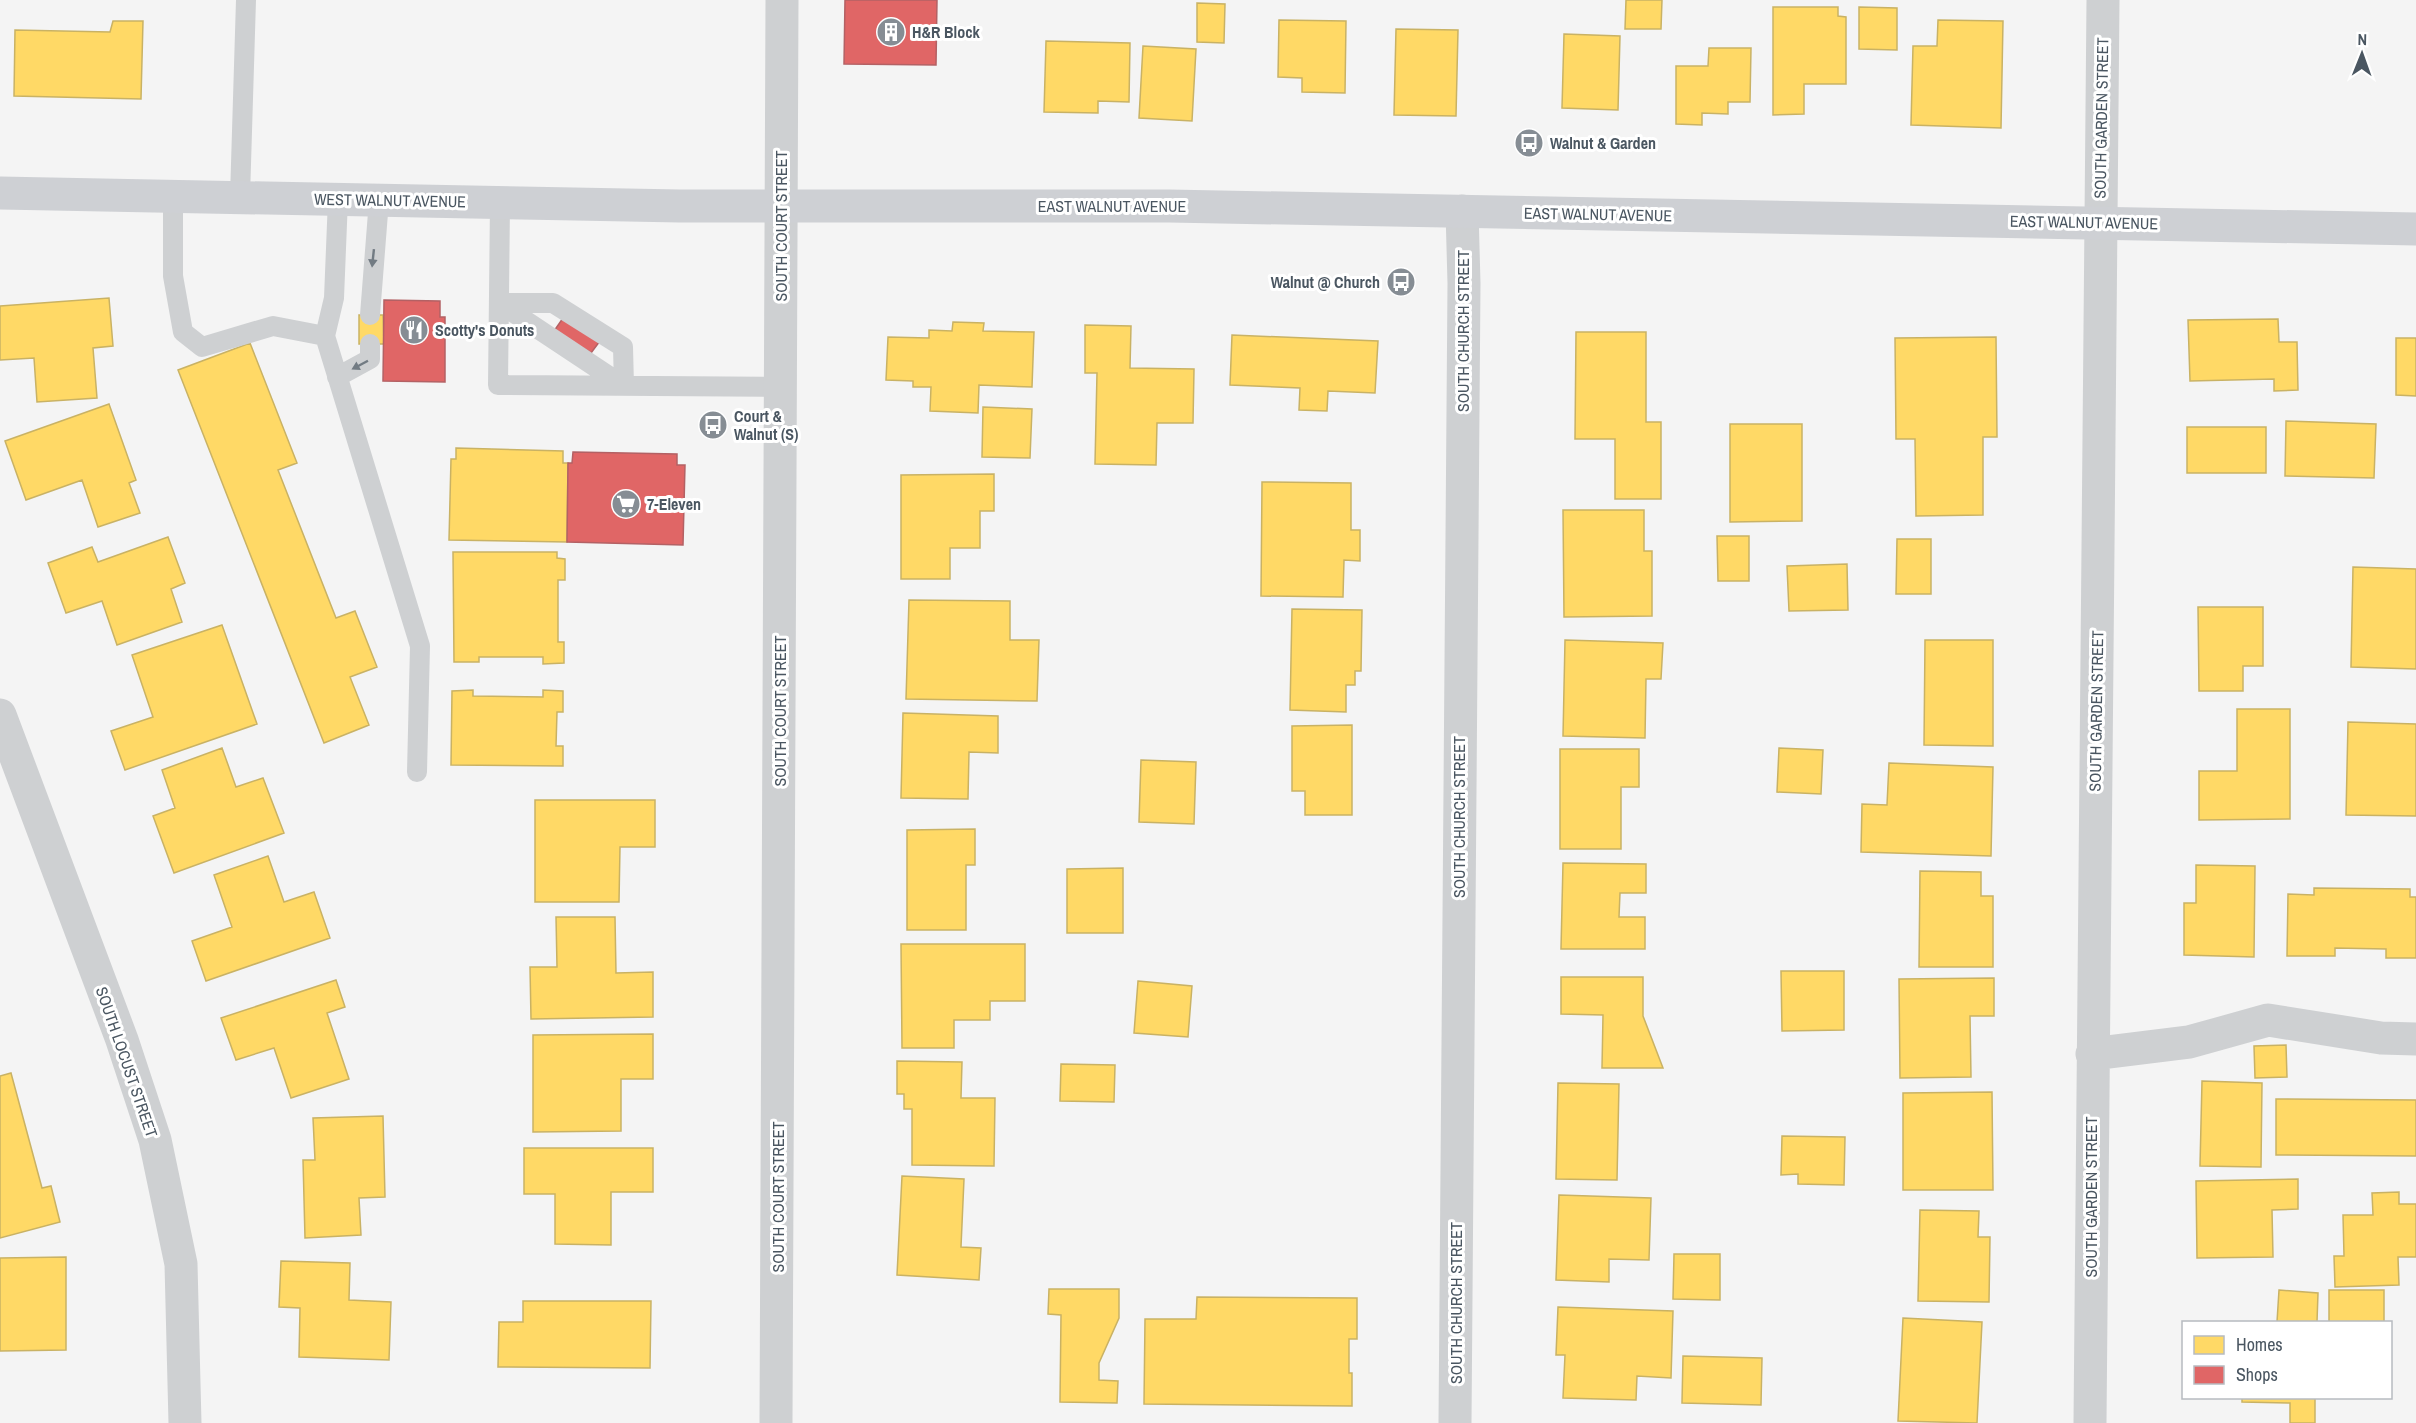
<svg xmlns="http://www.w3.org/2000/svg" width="2416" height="1423" viewBox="0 0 2416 1423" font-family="'Archivo Narrow',sans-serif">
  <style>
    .homes { fill: #ffd966; stroke: #c9b264; stroke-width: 1.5 }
    .shops { fill: #e06666; stroke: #b36164; stroke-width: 1.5 }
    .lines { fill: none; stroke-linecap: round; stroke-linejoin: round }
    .service { stroke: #ced0d2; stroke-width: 20 }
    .minor { stroke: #ced0d2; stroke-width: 33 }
    .tertiary { stroke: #ced0d2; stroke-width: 33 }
    .secondary { stroke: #ced0d4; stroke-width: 33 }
    .oneway { fill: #727b83 }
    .labels { text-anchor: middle; stroke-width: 6; stroke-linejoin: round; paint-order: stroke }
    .poi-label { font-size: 16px; font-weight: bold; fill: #4a5661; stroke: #fff; text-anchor: start }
    .street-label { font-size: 16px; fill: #4a5661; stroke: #fff }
  </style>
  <rect width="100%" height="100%" fill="#f4f4f4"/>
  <path class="homes" d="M 1626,0 L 1662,0 L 1661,29 L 1625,29 Z
    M 1197,3 L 1225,4 L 1224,43 L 1197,42 Z
    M 1773,7 L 1838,7 L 1838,16 L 1846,17 L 1846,84 L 1804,84 L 1804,114 L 1773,115 Z
    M 1859,7 L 1897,8 L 1897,50 L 1859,49 Z
    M 1279,20 L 1346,21 L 1345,93 L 1302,92 L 1302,78 L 1278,77 Z
    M 1938,20 L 2003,21 L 2001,128 L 1911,125 L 1913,46 L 1937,46 Z
    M 113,21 L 143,21 L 141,99 L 14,96 L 15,30 L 110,32 Z
    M 1396,29 L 1458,30 L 1456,116 L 1394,115 Z
    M 1564,34 L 1620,36 L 1618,110 L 1562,108 Z
    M 1046,41 L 1130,43 L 1129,102 L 1098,101 L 1098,113 L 1044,112 Z
    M 1143,46 L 1196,49 L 1192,121 L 1139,118 Z
    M 1709,48 L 1751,48 L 1750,102 L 1728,102 L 1728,114 L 1702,113 L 1702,125 L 1676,124 L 1676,66 L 1708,66 Z
    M 109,298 L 113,346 L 93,348 L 97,398 L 37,402 L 34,358 L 0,360 L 0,306 Z
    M 359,315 L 383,315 L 384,344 L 359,344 Z
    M 2278,319 L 2279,342 L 2297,342 L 2298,390 L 2274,391 L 2274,379 L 2190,381 L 2188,320 Z
    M 953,322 L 984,323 L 983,331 L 1034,332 L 1032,387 L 979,385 L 978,413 L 930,411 L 931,387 L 913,387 L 913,381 L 886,380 L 888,337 L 929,338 L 929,330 L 952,331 Z
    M 1085,325 L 1131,326 L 1130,368 L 1194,369 L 1193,423 L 1157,423 L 1156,465 L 1095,464 L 1097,373 L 1085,373 Z
    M 1576,332 L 1646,332 L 1646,422 L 1661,422 L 1661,499 L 1615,499 L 1615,439 L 1575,439 Z
    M 1232,335 L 1378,341 L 1375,393 L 1328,391 L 1327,411 L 1299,410 L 1300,388 L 1230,385 Z
    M 1996,337 L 1997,437 L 1983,437 L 1983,515 L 1916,516 L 1915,439 L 1896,439 L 1895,338 Z
    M 2396,338 L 2416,338 L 2416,396 L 2396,395 Z
    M 250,343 L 297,463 L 278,470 L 336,618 L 355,611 L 377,667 L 350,677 L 369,725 L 324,743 L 178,370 Z
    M 109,404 L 136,480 L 129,483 L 140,513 L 98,527 L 82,480 L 26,500 L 5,441 Z
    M 983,407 L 1032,409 L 1030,458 L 982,457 Z
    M 2286,421 L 2376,424 L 2374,478 L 2285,476 Z
    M 1730,424 L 1802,424 L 1802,521 L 1730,522 Z
    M 2187,427 L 2266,427 L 2266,473 L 2187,473 Z
    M 456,448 L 563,451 L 563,463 L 568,463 L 567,542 L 449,540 L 451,459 L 456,459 Z
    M 994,474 L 994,511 L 980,511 L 980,548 L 950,548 L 950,579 L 901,579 L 901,475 Z
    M 1262,482 L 1351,483 L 1351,530 L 1360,530 L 1360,561 L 1344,560 L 1343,597 L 1261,596 Z
    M 1563,510 L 1644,510 L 1644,551 L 1652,551 L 1652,616 L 1564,617 Z
    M 1717,536 L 1749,536 L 1749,581 L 1718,581 Z
    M 168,537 L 185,583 L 171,589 L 182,622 L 117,645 L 102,601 L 66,613 L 48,563 L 92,547 L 98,562 Z
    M 1897,539 L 1931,539 L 1931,594 L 1896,594 Z
    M 453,552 L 557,552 L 557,558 L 565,559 L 565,580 L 558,580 L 558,642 L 564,642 L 564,663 L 543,664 L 543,657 L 479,657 L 479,662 L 454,662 Z
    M 1847,564 L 1848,610 L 1789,611 L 1787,566 Z
    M 2353,567 L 2416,569 L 2416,669 L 2351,667 Z
    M 909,600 L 1010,601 L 1010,640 L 1039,640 L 1037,701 L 906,699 Z
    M 2198,607 L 2263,607 L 2263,666 L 2243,666 L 2243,691 L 2199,691 Z
    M 1292,609 L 1362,610 L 1361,671 L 1355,671 L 1355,685 L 1346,685 L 1346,712 L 1290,710 Z
    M 222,625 L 257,724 L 125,770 L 111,731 L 153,717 L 132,655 Z
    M 1565,640 L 1663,643 L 1661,679 L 1646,679 L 1645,738 L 1563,736 Z
    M 1925,640 L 1993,640 L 1993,746 L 1924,745 Z
    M 473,690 L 473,696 L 543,697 L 543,690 L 563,691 L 563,712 L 557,712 L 556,746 L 563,746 L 563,766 L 451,765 L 452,691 Z
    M 2237,709 L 2290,709 L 2290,819 L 2199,820 L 2199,771 L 2237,771 Z
    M 903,713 L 998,716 L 998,753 L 969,752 L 968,799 L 901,798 Z
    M 2348,722 L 2416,724 L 2416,816 L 2346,815 Z
    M 1352,725 L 1352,815 L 1305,815 L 1305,791 L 1292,791 L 1292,726 Z
    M 222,748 L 236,787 L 263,778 L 284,833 L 174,873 L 153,816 L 175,808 L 162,770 Z
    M 1779,748 L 1823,750 L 1821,794 L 1777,792 Z
    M 1560,749 L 1639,749 L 1639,787 L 1621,787 L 1621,849 L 1560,849 Z
    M 1141,760 L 1196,762 L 1194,824 L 1139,822 Z
    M 1889,763 L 1993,767 L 1991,856 L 1861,852 L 1862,804 L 1887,805 Z
    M 535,800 L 655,800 L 655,847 L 620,847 L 619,902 L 535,902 Z
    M 975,829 L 975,865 L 966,865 L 966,930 L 907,930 L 907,830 Z
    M 268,856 L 284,902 L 314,892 L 330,938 L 206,981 L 192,941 L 232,927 L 214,875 Z
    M 1563,863 L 1646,864 L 1646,893 L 1620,893 L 1619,917 L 1645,917 L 1645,949 L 1561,949 Z
    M 2196,865 L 2255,866 L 2254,957 L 2184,955 L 2184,903 L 2196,903 Z
    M 1123,868 L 1123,933 L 1067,933 L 1067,869 Z
    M 1920,871 L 1981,872 L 1981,896 L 1993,896 L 1993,967 L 1919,967 Z
    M 2314,888 L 2410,889 L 2410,897 L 2416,897 L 2416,958 L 2386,958 L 2386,949 L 2335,948 L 2335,956 L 2287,956 L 2288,894 L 2314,895 Z
    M 556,917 L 615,917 L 616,973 L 653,972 L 653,1017 L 531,1019 L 530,967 L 557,967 Z
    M 901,944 L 1025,944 L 1025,1001 L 990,1001 L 990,1020 L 954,1020 L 954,1048 L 902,1048 Z
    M 1781,971 L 1844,971 L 1844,1030 L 1782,1031 Z
    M 1561,977 L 1643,977 L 1643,1016 L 1663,1068 L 1602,1068 L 1603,1015 L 1561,1014 Z
    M 1994,978 L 1994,1016 L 1970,1016 L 1971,1077 L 1900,1078 L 1899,979 Z
    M 336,980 L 345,1007 L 327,1013 L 349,1079 L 291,1098 L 274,1048 L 236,1060 L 221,1018 Z
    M 1138,981 L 1192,986 L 1188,1037 L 1134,1033 Z
    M 653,1034 L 653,1079 L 621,1079 L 621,1131 L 533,1132 L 533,1035 Z
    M 2286,1045 L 2287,1077 L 2255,1078 L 2254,1046 Z
    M 897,1061 L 962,1062 L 961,1098 L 995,1098 L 994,1166 L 912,1165 L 912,1109 L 904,1109 L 904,1094 L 897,1094 Z
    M 1061,1064 L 1115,1065 L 1114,1102 L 1060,1101 Z
    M 11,1073 L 42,1188 L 51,1186 L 60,1222 L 0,1238 L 0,1076 Z
    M 2202,1081 L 2262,1083 L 2261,1167 L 2200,1166 Z
    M 1558,1083 L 1619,1084 L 1617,1180 L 1556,1179 Z
    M 1992,1092 L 1993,1190 L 1903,1190 L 1903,1093 Z
    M 2276,1099 L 2416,1100 L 2416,1156 L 2276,1155 Z
    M 383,1116 L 385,1197 L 359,1198 L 361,1235 L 305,1238 L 303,1160 L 315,1160 L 313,1118 Z
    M 1782,1136 L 1845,1137 L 1844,1185 L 1798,1184 L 1798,1174 L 1781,1175 Z
    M 524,1148 L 653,1148 L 653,1192 L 611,1192 L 611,1245 L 555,1244 L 555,1194 L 524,1194 Z
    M 902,1176 L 964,1179 L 961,1247 L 981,1248 L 979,1280 L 897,1275 Z
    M 2298,1179 L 2298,1209 L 2272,1210 L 2273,1257 L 2197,1258 L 2196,1181 Z
    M 2399,1192 L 2399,1204 L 2416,1204 L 2416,1257 L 2398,1257 L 2399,1285 L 2335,1287 L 2334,1256 L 2344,1256 L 2343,1215 L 2373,1215 L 2372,1193 Z
    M 1559,1195 L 1651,1198 L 1649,1260 L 1609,1259 L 1609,1282 L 1556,1280 Z
    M 1920,1210 L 1979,1211 L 1978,1237 L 1990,1237 L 1989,1302 L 1918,1301 Z
    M 1674,1254 L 1720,1254 L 1720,1300 L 1673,1299 Z
    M 66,1257 L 66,1350 L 0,1351 L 0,1258 Z
    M 281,1261 L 350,1263 L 349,1300 L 391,1302 L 389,1360 L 299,1357 L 300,1308 L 279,1307 Z
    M 1049,1289 L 1119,1289 L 1119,1318 L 1099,1363 L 1099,1380 L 1118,1381 L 1117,1403 L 1060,1402 L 1061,1315 L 1048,1314 Z
    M 2279,1290 L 2318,1293 L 2317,1322 L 2277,1322 Z
    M 2329,1290 L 2384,1290 L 2384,1322 L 2329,1322 Z
    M 1197,1297 L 1357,1298 L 1357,1339 L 1349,1339 L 1349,1373 L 1352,1373 L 1352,1406 L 1144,1404 L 1145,1319 L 1196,1319 Z
    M 523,1301 L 651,1301 L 650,1368 L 498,1367 L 499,1322 L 523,1322 Z
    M 1558,1307 L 1673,1311 L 1671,1378 L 1637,1376 L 1636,1400 L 1563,1398 L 1565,1355 L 1556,1355 Z
    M 1903,1318 L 1982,1322 L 1977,1423 L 1898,1421 Z
    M 1683,1356 L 1762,1358 L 1761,1405 L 1682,1403 Z
    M 2242,1398 L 2315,1398 L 2315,1423 L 2290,1423 L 2290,1403 L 2242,1402 Z"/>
  <path class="shops" d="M 845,0 L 937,0 L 936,65 L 844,64 Z
    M 384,300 L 440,301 L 440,317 L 445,317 L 445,382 L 383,381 Z
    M 563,318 L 600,341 L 591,353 L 554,331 Z
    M 573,452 L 677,454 L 677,465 L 685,465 L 683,545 L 567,542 L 568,463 L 572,463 Z"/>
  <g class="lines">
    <path class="service" d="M 173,196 L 173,276 L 183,332 L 202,347 L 273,326 L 325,336
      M 240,197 L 246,0
      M 338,199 L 334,298 L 325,336 L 420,646 L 417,772
      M 500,203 L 498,385 L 782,387
      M 499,303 L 553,303 L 623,347 L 624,386
      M 499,303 L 624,386
      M 370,315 L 379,200
      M 337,377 L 370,359 L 370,344"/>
    <path class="minor" d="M 0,715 L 122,1040 L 155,1140 L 181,1264 L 185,1423
      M 2092,1054 L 2189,1042 L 2268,1020 L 2381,1038 L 2416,1039
      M 1455,1423 L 1464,283 L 1462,211
      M 2090,1423 L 2103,0"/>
    <path class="tertiary" d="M 776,1423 L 782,0"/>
    <path class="secondary" d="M 0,193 L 680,206 L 1169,206 L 2416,229"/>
  </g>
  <defs><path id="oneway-solid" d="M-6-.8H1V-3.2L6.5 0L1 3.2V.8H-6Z" transform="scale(1.5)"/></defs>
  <g class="oneway">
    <use href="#oneway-solid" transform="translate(373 258) rotate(96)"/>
    <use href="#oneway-solid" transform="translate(360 365) rotate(152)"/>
  </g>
  <defs>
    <g id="building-disc" transform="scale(1.5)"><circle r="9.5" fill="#868d94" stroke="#fff"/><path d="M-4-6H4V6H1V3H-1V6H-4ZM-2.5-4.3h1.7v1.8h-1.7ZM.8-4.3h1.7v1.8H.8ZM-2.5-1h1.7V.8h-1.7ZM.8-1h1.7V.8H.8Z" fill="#fff"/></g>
    <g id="bus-disc" transform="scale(1.5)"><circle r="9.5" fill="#868d94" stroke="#fff"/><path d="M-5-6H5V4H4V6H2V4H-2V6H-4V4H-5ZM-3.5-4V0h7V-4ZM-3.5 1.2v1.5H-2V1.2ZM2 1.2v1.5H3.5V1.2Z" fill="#fff"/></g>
    <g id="restaurant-disc" transform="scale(1.5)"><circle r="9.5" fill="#868d94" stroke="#fff"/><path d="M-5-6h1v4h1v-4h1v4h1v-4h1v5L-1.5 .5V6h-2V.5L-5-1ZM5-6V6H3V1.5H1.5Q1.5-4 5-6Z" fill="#fff"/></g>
    <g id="supermarket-disc" transform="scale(1.5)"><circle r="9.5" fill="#868d94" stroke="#fff"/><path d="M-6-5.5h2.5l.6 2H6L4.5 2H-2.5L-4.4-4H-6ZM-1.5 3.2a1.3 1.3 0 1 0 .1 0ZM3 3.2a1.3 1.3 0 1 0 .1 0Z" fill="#fff"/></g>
  </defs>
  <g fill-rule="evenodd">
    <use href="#building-disc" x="891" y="32"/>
    <use href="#bus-disc" x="1529" y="143"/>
    <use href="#bus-disc" x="1401" y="282"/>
    <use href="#restaurant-disc" x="414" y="330"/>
    <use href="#bus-disc" x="713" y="425"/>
    <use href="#supermarket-disc" x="626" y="504"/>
  </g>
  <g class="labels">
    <g class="poi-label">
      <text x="912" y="38">H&amp;R Block</text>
      <text x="1550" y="149">Walnut &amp; Garden</text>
      <text x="1380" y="288" text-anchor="end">Walnut @ Church</text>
      <text x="435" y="336">Scotty's Donuts</text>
      <text x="734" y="422">Court &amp;<tspan x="734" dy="18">Walnut (S)</tspan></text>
      <text x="647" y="510">7-Eleven</text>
    </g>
    <g class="street-label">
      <text transform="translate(2101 118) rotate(-89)" y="6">SOUTH GARDEN STREET</text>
      <text transform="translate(390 200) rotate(1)" y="6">WEST WALNUT AVENUE</text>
      <text x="1112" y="212">EAST WALNUT AVENUE</text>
      <text transform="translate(1598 214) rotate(1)" y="6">EAST WALNUT AVENUE</text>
      <text transform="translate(2084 222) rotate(1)" y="6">EAST WALNUT AVENUE</text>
      <text transform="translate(781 226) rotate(-90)" y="6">SOUTH COURT STREET</text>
      <text transform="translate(1463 331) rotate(-90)" y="6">SOUTH CHURCH STREET</text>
      <text transform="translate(780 711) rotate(-90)" y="6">SOUTH COURT STREET</text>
      <text transform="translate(2096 711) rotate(-89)" y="6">SOUTH GARDEN STREET</text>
      <text transform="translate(1459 817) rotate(-90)" y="6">SOUTH CHURCH STREET</text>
      <text transform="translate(127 1062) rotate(71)" y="6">SOUTH LOCUST STREET</text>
      <text transform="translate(778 1197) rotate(-90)" y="6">SOUTH COURT STREET</text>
      <text transform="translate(2091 1197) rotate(-90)" y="6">SOUTH GARDEN STREET</text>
      <text transform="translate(1456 1303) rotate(-90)" y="6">SOUTH CHURCH STREET</text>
    </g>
  </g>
  <rect x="2182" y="1321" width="210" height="78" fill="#ffffff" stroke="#b7bbc0" stroke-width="1.5"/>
  <rect x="2194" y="1336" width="30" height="18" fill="#ffd966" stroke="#b7bbc0" stroke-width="1.5"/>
  <text x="2236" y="1351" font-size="18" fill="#4a5661">Homes</text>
  <rect x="2194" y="1366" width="30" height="18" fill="#e06666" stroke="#b7bbc0" stroke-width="1.5"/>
  <text x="2236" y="1381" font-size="18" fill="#4a5661">Shops</text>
  <g transform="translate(2362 54) rotate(1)" stroke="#ffffff" stroke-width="4.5" paint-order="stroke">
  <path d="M0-4.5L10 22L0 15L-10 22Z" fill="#4a5661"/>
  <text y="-9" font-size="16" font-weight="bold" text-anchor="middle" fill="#4a5661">N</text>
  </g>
</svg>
